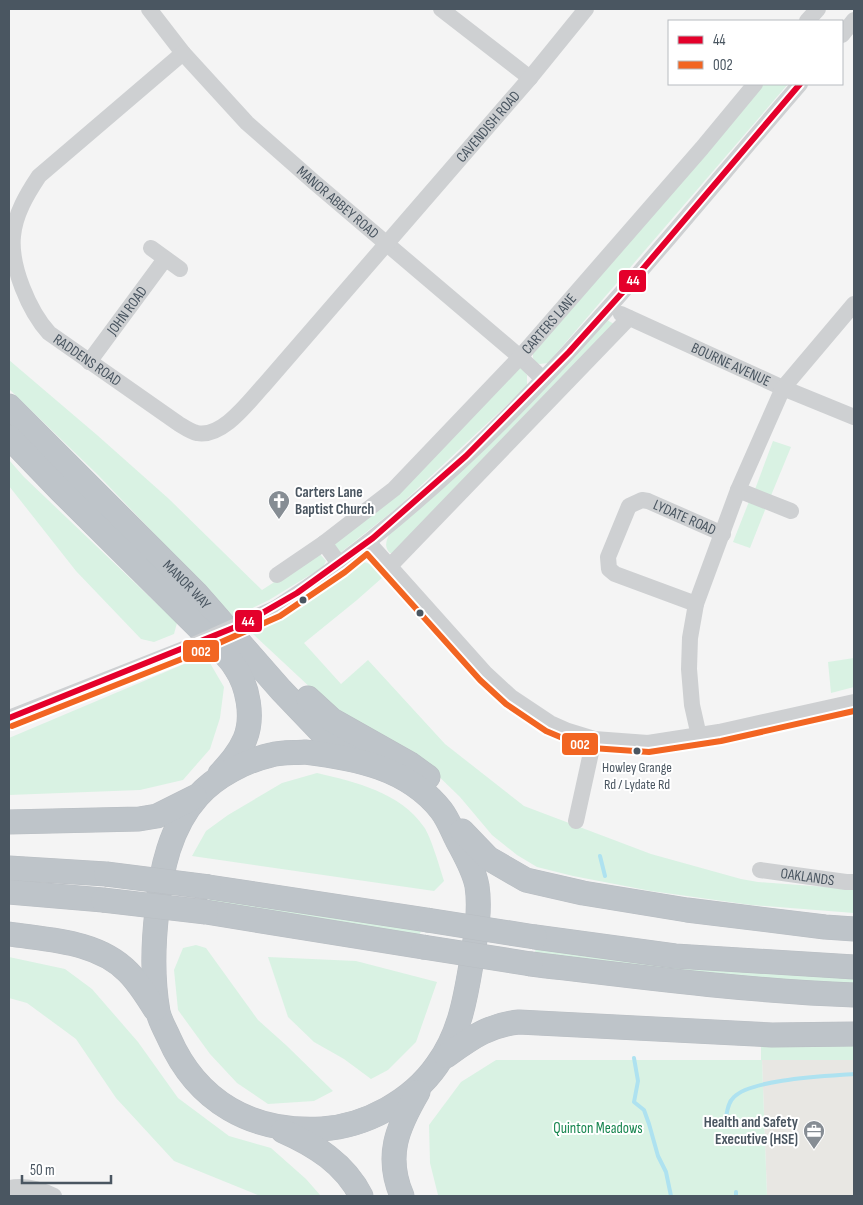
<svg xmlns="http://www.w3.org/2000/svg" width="863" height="1205" viewBox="0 0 863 1205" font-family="'Sofia Sans Condensed',sans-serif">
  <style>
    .commercial { fill: #e8e7e3 }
    .green { fill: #d9f2e3 }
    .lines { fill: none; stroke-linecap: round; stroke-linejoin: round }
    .stream { stroke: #aee2f0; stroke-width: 4 }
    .highway-casing { stroke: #b9bec3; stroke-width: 25 }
    .minor { stroke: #ced0d2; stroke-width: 16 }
    .highway { stroke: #bec4c9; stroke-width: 24 }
    .highway-bridge-casing { stroke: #b9bec3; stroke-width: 25; stroke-linecap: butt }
    .minor-bridge { stroke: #ced0d2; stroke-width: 16 }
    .highway-bridge { stroke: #bec4c9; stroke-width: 24 }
    .bus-1-casing { stroke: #fff; stroke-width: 10 }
    .bus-2-casing { stroke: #fff; stroke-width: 10 }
    .bus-1 { stroke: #e4002b; stroke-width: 6 }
    .bus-2 { stroke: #f26522; stroke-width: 6 }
    .bus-dot { fill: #4a5661; stroke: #fff; stroke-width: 2 }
    .labels { text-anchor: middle; stroke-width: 4; stroke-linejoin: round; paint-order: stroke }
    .bus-label { font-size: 14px; fill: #4a5661; stroke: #fff }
    .street-label { font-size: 15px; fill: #4a5661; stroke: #fff }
    .poi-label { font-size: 15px; font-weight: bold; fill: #4a5661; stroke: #fff; text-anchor: start }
    .park-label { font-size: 15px; fill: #17864f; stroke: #fff }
    .line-badge { stroke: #fff; stroke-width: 2 }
    .badge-label { font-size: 14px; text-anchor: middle; font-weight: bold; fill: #fff }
  </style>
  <rect width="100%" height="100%" fill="#f4f4f4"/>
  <path class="commercial" d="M 762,1060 L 854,1060 L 854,1196 L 767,1196 Z"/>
  <path class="green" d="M 761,84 L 788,84 L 548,363 L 540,364 L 536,363 L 533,358 L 533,351 Z
    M 607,320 L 616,325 L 396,553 L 390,553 C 383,546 387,540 390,532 Z
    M 9,360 L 97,435 L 169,499 L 262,590 L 319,553 L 326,561 L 323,567 L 269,600 L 234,617 L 98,475 L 9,389 Z
    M 521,367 L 527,375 L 527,386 L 398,507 L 340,553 L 335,552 L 335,541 Z
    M 773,441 L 791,447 L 770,498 L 754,492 Z
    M 9,460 L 24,477 L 177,623 L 174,634 L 154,642 L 141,639 L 76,571 L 9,486 Z
    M 750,499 L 767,505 L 750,548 L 733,542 Z
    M 364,562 L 373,565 L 383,577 L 357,600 L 304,643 L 341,684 L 368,660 L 445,744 L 524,806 L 651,854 L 741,879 L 758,882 L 840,888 L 854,887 L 854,913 L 751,905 L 651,891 L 573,876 L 537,867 L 517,855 L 492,835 L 460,797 L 427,765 L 328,704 L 253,634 L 316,597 L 355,565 Z
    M 207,658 L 224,687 L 220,718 L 210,749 L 183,780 L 140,790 L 9,795 L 9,738 L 196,659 Z
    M 854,658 L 854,687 L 831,693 L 828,662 Z
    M 317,773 C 355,782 400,792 424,827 C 431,837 440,868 444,881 L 434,891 L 192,856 L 206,831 L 228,815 L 282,783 Z
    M 210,896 L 421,929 L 420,935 L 209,902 Z
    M 196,945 L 206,948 L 258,1020 L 287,1046 L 333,1091 L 314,1101 L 268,1104 L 237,1083 L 210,1054 L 178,1010 L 174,970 L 183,948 Z
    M 536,947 C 642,960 747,975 854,977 L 854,983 L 748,978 L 535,953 Z
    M 9,957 L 65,969 L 92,989 L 138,1042 L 178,1098 L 229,1136 L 271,1148 L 306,1179 L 321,1196 L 260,1196 L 174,1161 L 116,1098 L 76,1039 L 27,1003 L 9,998 Z
    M 268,957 L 356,961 L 437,982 L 416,1042 L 388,1070 L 371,1079 L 344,1059 L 314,1042 L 288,1017 Z
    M 854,1045 L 854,1060 L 762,1060 L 767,1196 L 439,1196 L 438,1195 L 430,1163 L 429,1125 L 461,1082 L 496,1060 L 761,1060 L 761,1046 Z"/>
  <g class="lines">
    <path class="stream" d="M 600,856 L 605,876
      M 634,1058 L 638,1081 L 634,1102 L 644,1110 L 649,1124 L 658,1156 L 666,1172 L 671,1196
      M 725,1122 C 727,1114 727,1103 734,1097 C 751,1079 829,1076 854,1074
      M 736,1192 L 736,1196"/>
    <g class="highway-casing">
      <g id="highway">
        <path id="s8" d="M 9,406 L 196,593 L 281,690 L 324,735 L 340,749 L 352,755"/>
        <path d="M 9,437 L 61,491 L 220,649 C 225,655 231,660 235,667 C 248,686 254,717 245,739 C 239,753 230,763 220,774"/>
        <path d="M 308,698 L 332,720 L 410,764 L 428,777"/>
        <path d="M 305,752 C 355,758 408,768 441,810 C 448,819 452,830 457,840 C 465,855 474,870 477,886 C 481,912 475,940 471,965 C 465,1001 459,1035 437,1065 C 412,1101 366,1126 322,1129 C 252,1133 197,1102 169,1038 C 165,1029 160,1021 158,1012 C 152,978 153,945 157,911 C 161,870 170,827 198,796 C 216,776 245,761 271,755 C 282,752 294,753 305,752 Z"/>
        <path d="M 9,822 L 139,819 L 157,816 L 195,797"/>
        <path d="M 462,831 L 488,858 L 526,880 L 583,893 L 687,910 L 825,927 L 854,929"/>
        <path d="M 9,868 L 106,874"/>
        <path d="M 209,887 L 427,920"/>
        <path d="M 9,892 L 103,900"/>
        <path d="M 206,912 L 423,947"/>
        <path d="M 9,934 C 49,940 98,941 128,972 C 139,983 147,996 155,1009"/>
        <path d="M 535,937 L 675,956 L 854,967"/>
        <path d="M 531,964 C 639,977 746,991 854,995"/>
        <path d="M 446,1056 C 470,1039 488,1025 519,1022 L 772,1035 L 854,1034"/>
        <path d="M 283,1131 C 315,1145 345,1164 361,1196"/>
        <path d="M 402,1196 C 385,1156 397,1128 418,1092"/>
      </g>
    </g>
    <g class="minor">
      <path id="s1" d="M 149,9 L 183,53 L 247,123 L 314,182 L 520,357 L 543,379"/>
      <path d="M 441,9 L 530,78"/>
      <path d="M 807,21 L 818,9"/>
      <path d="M 842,35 L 854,20"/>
      <path id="s2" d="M 183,53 L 39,176 C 27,194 15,214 13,236 C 10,266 29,311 49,333 L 179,424 C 184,427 191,432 197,433 C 223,438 249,401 265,384 L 530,78 L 586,9"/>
      <path d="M 151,248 L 180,269"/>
      <path id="s3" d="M 621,314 L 783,388 L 854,417"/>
      <path id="s4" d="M 89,362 L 165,259"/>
      <path d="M 738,490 L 791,511"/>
      <path d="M 368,542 L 486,674 L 511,697 L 550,723 L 568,731 L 594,739 L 648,743 L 719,732 L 854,702"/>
      <path id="s5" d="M 324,543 L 394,489 L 520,357 L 702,148 L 755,84"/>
      <path d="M 389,567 L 629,318"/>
      <path d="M 277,575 L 324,543 L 340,565"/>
      <path id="s6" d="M 696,604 L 615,574 L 609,569 L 608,557 L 629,506 L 642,500 L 648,501 L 723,534"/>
      <path d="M 276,608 C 486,473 639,270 800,84"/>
      <path d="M 9,718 L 189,647"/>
      <path d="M 699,736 L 692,705 L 689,669 L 690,638 L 696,604 L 738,490 L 783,388 L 854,304"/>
      <path d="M 576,821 L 594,739"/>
      <path id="s7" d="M 760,870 L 846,882 L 854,882"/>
      <path d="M 9,1188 C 24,1185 40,1189 54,1196"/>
    </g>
    <use href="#highway" class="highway"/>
    <g class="highway-bridge-casing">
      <path id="highway-bridge" d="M 106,874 L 209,887
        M 103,900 L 206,912
        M 427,920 L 535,937
        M 423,947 L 531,964"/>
    </g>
    <path class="minor-bridge" d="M 189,647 L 276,608"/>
    <use href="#highway-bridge" class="highway-bridge"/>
    <g class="bus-1-casing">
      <path id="bus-1" d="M 9,718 L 243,624 L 297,593 L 373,538 L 466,456 L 569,352 L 630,284 L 800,84"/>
    </g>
    <g class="bus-2-casing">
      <path id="bus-2" d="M 12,726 L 192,655 L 280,616 L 345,572 L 367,554 L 480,680 L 506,704 L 546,731 L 565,739 L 592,748 L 649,752 L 721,741 L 854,711"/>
    </g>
    <use href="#bus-1" class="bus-1"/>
    <use href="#bus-2" class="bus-2"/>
  </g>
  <defs>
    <g id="church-pin" transform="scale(1.125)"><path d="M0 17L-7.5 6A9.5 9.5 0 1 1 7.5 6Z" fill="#868d94" stroke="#fff"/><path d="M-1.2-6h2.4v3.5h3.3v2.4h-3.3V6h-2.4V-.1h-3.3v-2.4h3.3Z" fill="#fff"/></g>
    <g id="office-pin" transform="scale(1.125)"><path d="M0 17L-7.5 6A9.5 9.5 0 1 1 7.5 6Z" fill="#868d94" stroke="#fff"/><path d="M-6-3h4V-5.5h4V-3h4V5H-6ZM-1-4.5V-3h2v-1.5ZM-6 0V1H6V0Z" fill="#fff"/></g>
  </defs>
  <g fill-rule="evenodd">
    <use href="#church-pin" x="279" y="501"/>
    <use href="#office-pin" x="814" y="1131"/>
  </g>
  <g class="bus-dot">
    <circle cx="303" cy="600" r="4.5"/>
    <circle cx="420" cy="613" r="4.5"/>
    <circle cx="637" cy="751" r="4.5"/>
  </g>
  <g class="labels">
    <g class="bus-label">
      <text x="637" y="772">Howley Grange<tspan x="637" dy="17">Rd / Lydate Rd</tspan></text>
    </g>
    <g class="street-label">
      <text dy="5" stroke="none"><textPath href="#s2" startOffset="968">CAVENDISH ROAD</textPath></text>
      <text dy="5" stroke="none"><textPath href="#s1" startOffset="271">MANOR ABBEY ROAD</textPath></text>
      <text dy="5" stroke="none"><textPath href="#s4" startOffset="64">JOHN ROAD</textPath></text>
      <text dy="5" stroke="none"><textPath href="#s5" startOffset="315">CARTERS LANE</textPath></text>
      <text dy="5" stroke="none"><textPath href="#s2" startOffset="408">RADDENS ROAD</textPath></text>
      <text dy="5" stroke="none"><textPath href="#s3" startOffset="121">BOURNE AVENUE</textPath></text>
      <text dy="5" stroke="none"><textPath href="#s6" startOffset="222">LYDATE ROAD</textPath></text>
      <text dy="5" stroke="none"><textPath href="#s8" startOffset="252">MANOR WAY</textPath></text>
      <text dy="5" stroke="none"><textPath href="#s7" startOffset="48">OAKLANDS</textPath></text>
    </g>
    <g class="poi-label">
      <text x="295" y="497">Carters Lane<tspan x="295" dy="17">Baptist Church</tspan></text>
      <text x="798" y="1127" text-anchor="end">Health and Safety<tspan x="798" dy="17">Executive (HSE)</tspan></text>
    </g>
    <g class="park-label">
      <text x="598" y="1133">Quinton Meadows</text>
    </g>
  </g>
  <g class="line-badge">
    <rect x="618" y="269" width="29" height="24" rx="5" fill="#e4002b"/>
    <rect x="234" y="609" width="29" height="24" rx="5" fill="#e4002b"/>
    <rect x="182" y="639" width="38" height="24" rx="5" fill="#f26522"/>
    <rect x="561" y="732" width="38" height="24" rx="5" fill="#f26522"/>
  </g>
  <g class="badge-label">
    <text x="633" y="285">44</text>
    <text x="248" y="626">44</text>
    <text x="201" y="656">002</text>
    <text x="580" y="749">002</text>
  </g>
  <rect width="863" height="1205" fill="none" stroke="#4a5661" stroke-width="20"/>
  <rect x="668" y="20" width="175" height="65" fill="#ffffff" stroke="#b7bbc0"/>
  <rect x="678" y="36" width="25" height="8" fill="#e4002b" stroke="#b7bbc0"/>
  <text x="713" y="45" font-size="15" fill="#4a5661">44</text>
  <rect x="678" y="61" width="25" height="8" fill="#f26522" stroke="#b7bbc0"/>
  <text x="713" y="70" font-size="15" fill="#4a5661">002</text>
  <path d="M22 1175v8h89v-8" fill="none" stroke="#4a5661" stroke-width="2.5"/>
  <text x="30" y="1175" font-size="15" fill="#4a5661" stroke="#ffffff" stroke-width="4" paint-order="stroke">50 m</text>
</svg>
